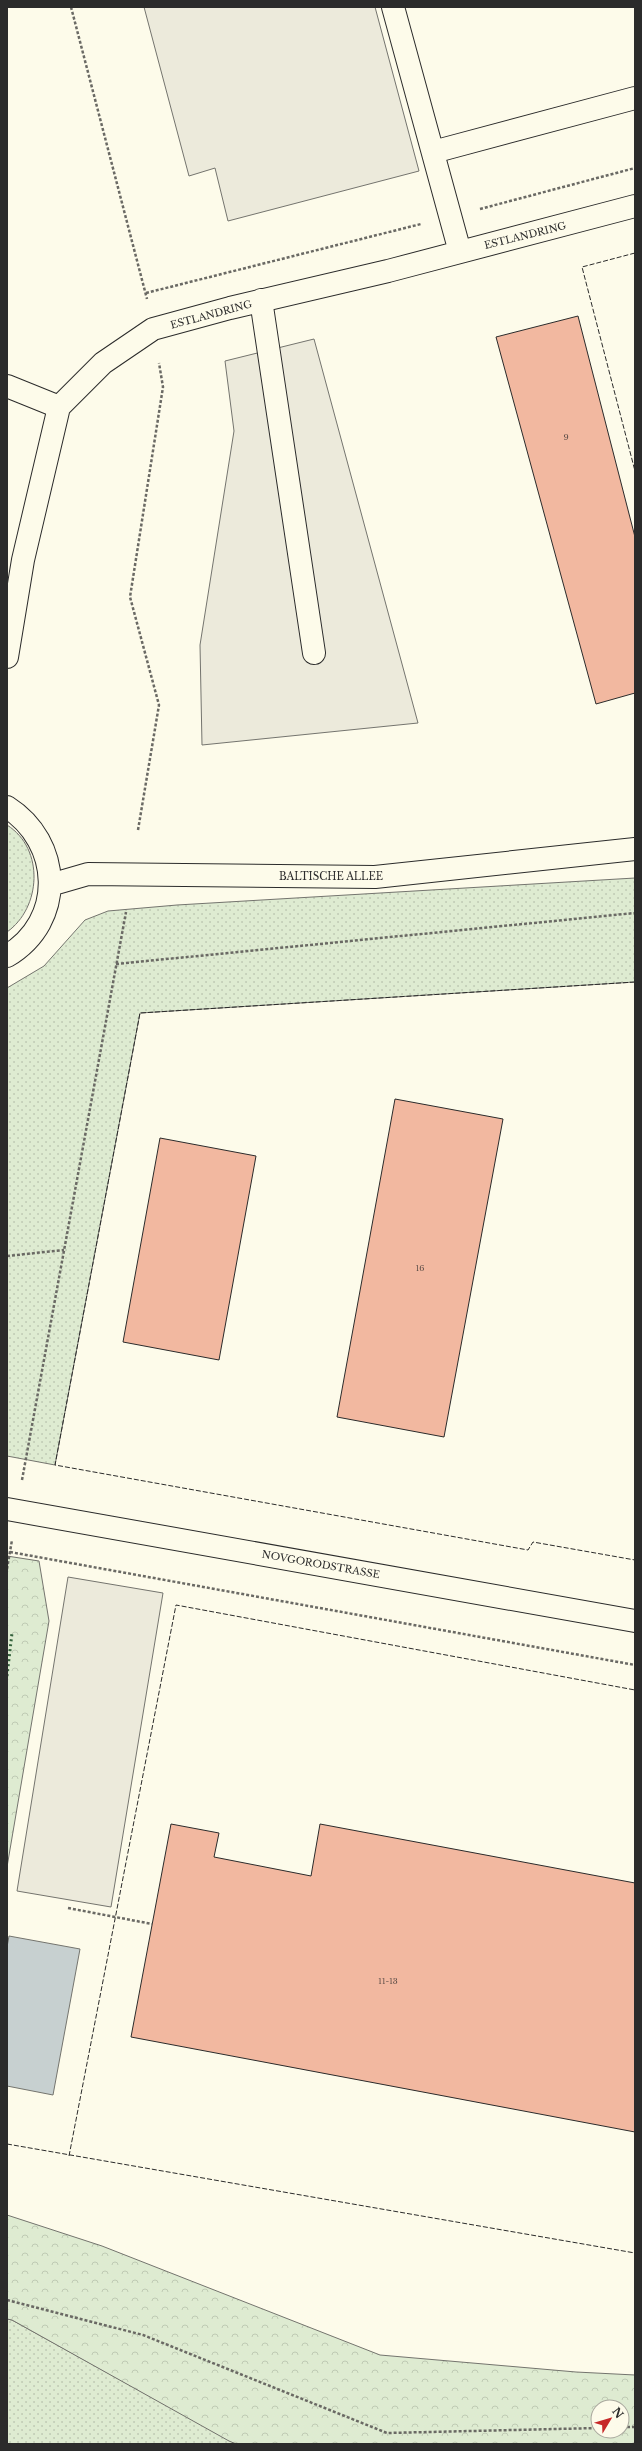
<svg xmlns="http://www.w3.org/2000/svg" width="642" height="2451" viewBox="0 0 642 2451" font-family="'Libre Baskerville',serif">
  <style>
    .grass { fill: url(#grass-dots); stroke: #74746e }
    .forest { fill: url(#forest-crowns); stroke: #74746e; fill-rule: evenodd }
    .parking { fill: #eceadb; stroke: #74746e }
    .water { fill: #c7d0d0; stroke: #74746e }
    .building { fill: #f2b8a0; stroke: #2b2b2b }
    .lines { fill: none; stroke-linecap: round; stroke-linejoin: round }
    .minor-casing { stroke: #2b2b2b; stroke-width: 24 }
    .major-casing { stroke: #2b2b2b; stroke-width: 24 }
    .path { stroke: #6a6964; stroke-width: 2.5; stroke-dasharray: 3 2; stroke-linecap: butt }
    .minor { stroke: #fdfbea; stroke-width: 22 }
    .major { stroke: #fdfbea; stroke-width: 22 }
    .hedge { stroke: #34623c; stroke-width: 3; stroke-dasharray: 2 3; stroke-linecap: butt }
    .fence { stroke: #2b2b2b; stroke-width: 1; stroke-dasharray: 5 2; stroke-linecap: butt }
    .labels { text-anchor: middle; stroke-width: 3; stroke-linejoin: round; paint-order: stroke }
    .number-label { font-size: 8px; fill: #5d4e48 }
    .street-label { font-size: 10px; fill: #2b2b2b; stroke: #fdfbea }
  </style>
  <defs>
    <pattern id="grass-dots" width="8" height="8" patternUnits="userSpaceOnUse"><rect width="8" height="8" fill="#deebd1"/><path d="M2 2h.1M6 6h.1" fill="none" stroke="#bfcab4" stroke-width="1.8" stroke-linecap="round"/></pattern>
    <pattern id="forest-crowns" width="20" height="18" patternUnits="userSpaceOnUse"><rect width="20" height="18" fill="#deebd1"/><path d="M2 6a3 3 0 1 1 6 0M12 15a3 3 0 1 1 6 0" fill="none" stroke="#bfcab4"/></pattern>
  </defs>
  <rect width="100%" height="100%" fill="#fdfbea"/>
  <path class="grass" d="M 7,825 C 45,849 41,908 7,932 Z
    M 635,878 L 635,982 L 140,1013 L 55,1465 L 7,1456 L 7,988 L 44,966 L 85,920 L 108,911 L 177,905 Z
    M 7,2319 L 12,2320 L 236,2444 L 7,2444 Z"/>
  <path class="forest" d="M 7,1556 L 39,1561 L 49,1621 L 7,1867 Z
    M 7,2215 L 102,2246 L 380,2355 L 576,2372 L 635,2375 L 635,2444 L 236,2444 L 229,2441 L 12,2320 L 7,2319 ZM 598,2407 L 622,2407 L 622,2431 L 598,2431 Z"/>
  <path class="parking" d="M 144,7 L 375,7 L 419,171 L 228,221 L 215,168 L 189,176 Z
    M 314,339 L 418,723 L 202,745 L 200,645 L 234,431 L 225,361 Z
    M 68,1577 L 163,1593 L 111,1907 L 17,1891 Z"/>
  <path class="water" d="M 9,1936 L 80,1949 L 53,2095 L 7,2086 L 7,1947 Z"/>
  <path class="building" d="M 578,316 L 635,537 L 635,693 L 596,704 L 496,337 Z
    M 395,1099 L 503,1119 L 444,1437 L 337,1417 Z
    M 160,1138 L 256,1156 L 219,1360 L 123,1342 Z
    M 171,1824 L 219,1833 L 214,1857 L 311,1876 L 320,1824 L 635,1883 L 635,2132 L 131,2037 Z"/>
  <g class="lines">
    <g class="minor-casing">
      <path id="minor" d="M 393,7 L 460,252
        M 433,152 L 635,98
        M 261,300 L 314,653
        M 7,386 L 59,407
        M 7,657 L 23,560 L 59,407 L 103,363 L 153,329 L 230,308 L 388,271 L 635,206
        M 7,1509 L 635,1621"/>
    </g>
    <g class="major-casing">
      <path id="major" d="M 7,807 C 62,842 66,921 7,956
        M 50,885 L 88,874 L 375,877 L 635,849"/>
    </g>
    <path class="path" d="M 71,7 L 147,299
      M 480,209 L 635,168
      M 146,293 L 421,224
      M 138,830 L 159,705 L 130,597 L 163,387 L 159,363
      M 116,964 L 635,913
      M 7,1256 L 64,1250
      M 22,1480 L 126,912
      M 10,1552 L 635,1665
      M 7,1569 L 12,1540
      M 68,1908 L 152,1924
      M 7,2300 L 143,2335 L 387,2433 L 598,2428
      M 622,2427 L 635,2427"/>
    <use href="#minor" class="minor"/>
    <use href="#major" class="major"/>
    <path class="hedge" d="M 7,1676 L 12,1633"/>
    <path class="fence" d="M 635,253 L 582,267 L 635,471
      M 635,982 L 140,1013 L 55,1465 L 528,1550 L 533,1542 L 635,1560
      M 7,2144 L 635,2253
      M 69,2156 L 176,1605 L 635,1690"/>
  </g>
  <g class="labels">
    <g class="number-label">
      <text x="566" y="440">9</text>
      <text x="420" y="1271">16</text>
      <text x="388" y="1984">11-13</text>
    </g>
    <g class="street-label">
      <text transform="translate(525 235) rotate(-14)" y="4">ESTLANDRING</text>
      <text transform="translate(211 314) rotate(-15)" y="4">ESTLANDRING</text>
      <text x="331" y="880">BALTISCHE ALLEE</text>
      <text transform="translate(321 1564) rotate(10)" y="4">NOVGORODSTRASSE</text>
    </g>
  </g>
  <rect width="642" height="2451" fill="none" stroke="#2b2b2b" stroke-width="16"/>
  <g transform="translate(610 2419) rotate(52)"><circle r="19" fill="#fdfbea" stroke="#a9a89e"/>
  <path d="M0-3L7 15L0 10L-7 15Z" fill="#c62828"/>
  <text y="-6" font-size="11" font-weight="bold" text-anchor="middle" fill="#2b2b2b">N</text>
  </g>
</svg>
